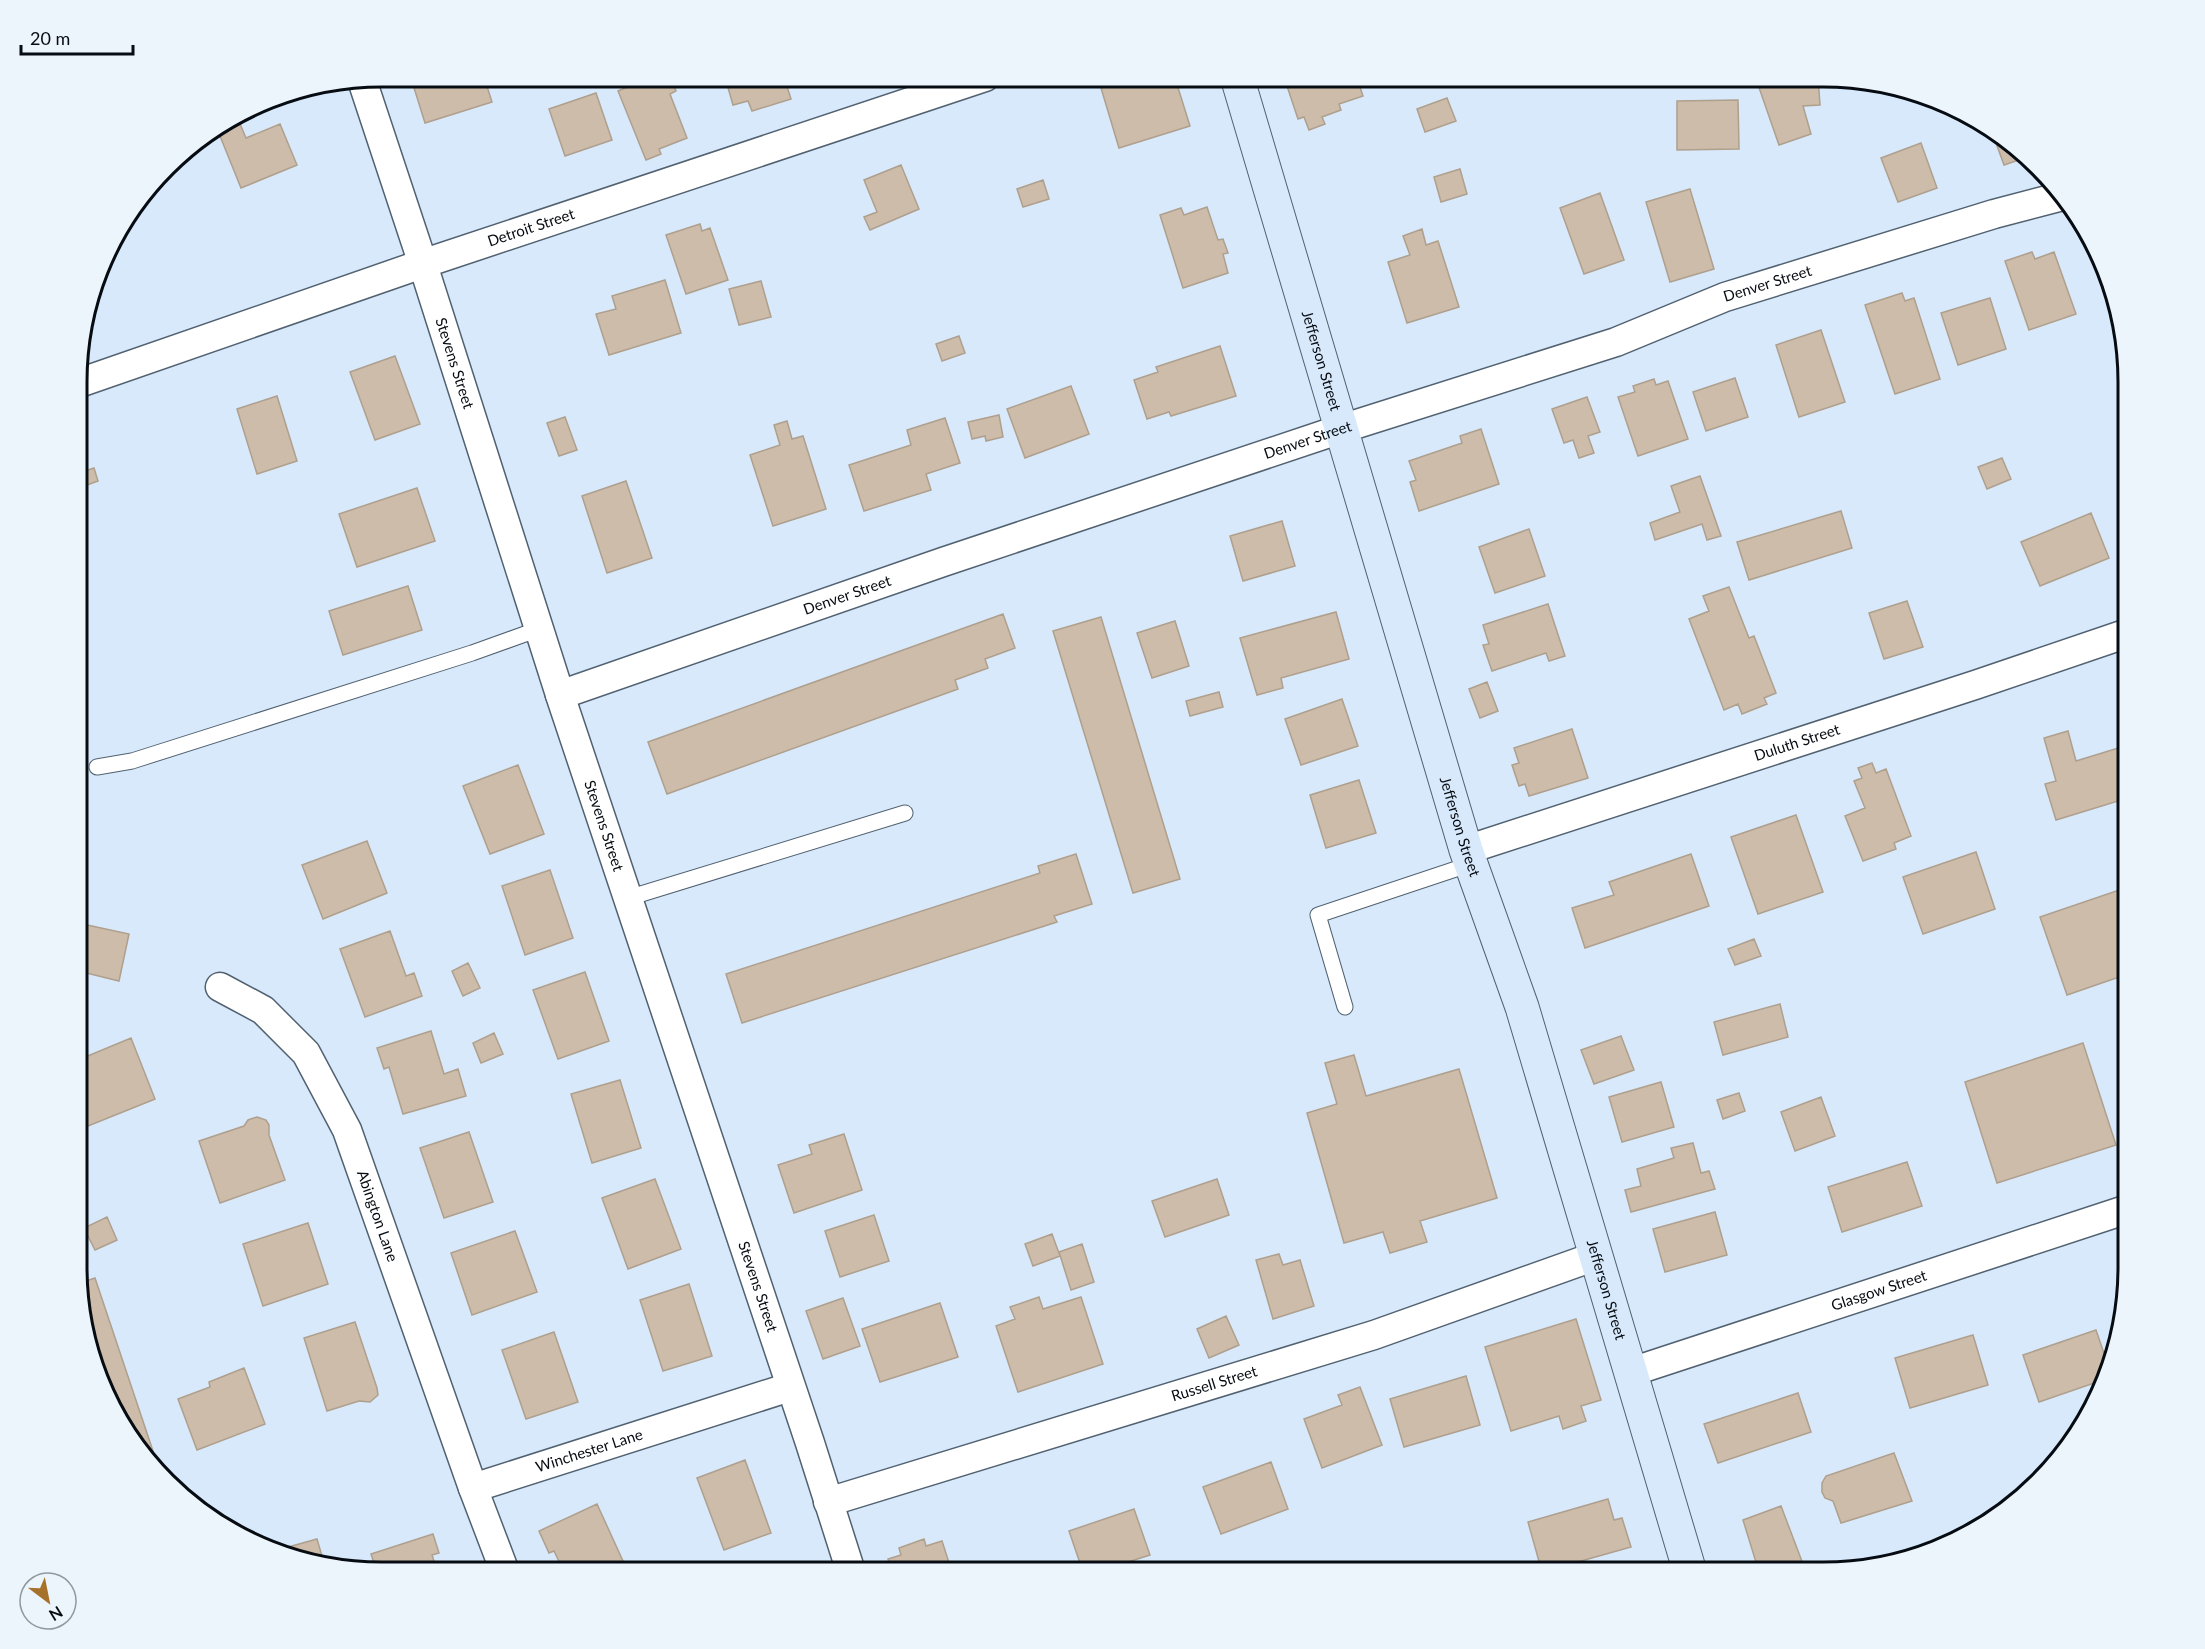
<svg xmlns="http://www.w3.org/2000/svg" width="2205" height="1649" viewBox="0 0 2205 1649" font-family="Lato,sans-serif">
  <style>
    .building { fill: #cdbcaa; stroke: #af9f8d; stroke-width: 1.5 }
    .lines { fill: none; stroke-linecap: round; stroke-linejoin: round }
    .lane-casing { stroke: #516170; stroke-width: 17 }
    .street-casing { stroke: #516170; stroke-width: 31 }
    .secondary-casing { stroke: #516170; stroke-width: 35 }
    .lane { stroke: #fff; stroke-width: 15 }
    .street { stroke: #fff; stroke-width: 28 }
    .secondary { stroke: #d7e9fb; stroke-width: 33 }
    .labels { text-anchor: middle; stroke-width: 6; stroke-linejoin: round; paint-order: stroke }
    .street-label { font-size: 15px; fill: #070c12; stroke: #edf5fc }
    .rim { fill: none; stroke: #070c12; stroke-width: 3 }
  </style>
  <rect width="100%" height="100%" fill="#d7e9fb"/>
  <path class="building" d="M 417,77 L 484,77 L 492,102 L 425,123 L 411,78 Z
    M 637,77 L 671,77 L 676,91 L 670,94 L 687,138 L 659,149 L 661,154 L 646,160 L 618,91 L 639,82 Z
    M 725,77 L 784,77 L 791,99 L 752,111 L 748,101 L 733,105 Z
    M 1284,77 L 1343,77 L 1345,82 L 1357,78 L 1363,96 L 1339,104 L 1341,110 L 1322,117 L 1325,124 L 1309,130 L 1304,117 L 1298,119 Z
    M 1780,77 L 1818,77 L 1820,105 L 1803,106 L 1811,134 L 1779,145 L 1756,79 Z
    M 1130,78 L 1131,85 L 1146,80 L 1147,86 L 1175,78 L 1190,126 L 1119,148 L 1101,88 Z
    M 596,93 L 612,140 L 565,156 L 549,109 Z
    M 1447,98 L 1456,121 L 1425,132 L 1417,109 Z
    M 1738,100 L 1739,149 L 1677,150 L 1677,101 Z
    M 238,119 L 246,138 L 280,124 L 297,165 L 241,188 L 218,131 Z
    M 1992,132 L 2024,152 L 2028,157 L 2004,165 Z
    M 1921,143 L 1937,188 L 1898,202 L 1881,158 Z
    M 901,165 L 919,209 L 870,230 L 864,217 L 877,212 L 864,180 Z
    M 1460,169 L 1467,194 L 1441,202 L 1434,177 Z
    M 1043,180 L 1049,199 L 1023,207 L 1017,189 Z
    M 1690,189 L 1714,269 L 1670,282 L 1646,202 Z
    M 1600,193 L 1624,260 L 1584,274 L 1560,208 Z
    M 1207,207 L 1218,240 L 1223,239 L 1228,253 L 1223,254 L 1228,273 L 1183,288 L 1160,215 L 1181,208 L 1184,215 Z
    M 700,224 L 702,231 L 710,228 L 728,280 L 686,294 L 666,235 Z
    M 1422,229 L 1426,245 L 1438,241 L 1459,307 L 1407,323 L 1388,262 L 1410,255 L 1403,236 Z
    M 2032,252 L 2035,259 L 2054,252 L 2076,314 L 2029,330 L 2005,261 Z
    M 665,280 L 681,333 L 609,355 L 596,314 L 616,309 L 612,296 Z
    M 761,281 L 771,317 L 739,325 L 729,289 Z
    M 1902,293 L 1905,301 L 1914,298 L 1940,379 L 1895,394 L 1865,305 Z
    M 1990,298 L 2006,349 L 1958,365 L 1941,313 Z
    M 1821,330 L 1845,402 L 1799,417 L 1776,345 Z
    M 959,336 L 965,353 L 942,361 L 936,344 Z
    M 1220,346 L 1236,396 L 1171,416 L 1169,412 L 1147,419 L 1134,380 L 1158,372 L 1156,367 Z
    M 395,356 L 420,424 L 375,440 L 350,372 Z
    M 1735,378 L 1748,417 L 1706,431 L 1693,392 Z
    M 1654,379 L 1656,385 L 1668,381 L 1688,439 L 1638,456 L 1618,397 L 1635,392 L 1633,386 Z
    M 1071,386 L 1089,434 L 1025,458 L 1007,409 Z
    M 277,396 L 297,461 L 257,474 L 237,409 Z
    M 1587,397 L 1600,432 L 1588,436 L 1594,453 L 1579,458 L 1573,440 L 1564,443 L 1552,409 Z
    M 999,415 L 1003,437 L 986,441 L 985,436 L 972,439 L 968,422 Z
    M 565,417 L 577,450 L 559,456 L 547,423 Z
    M 945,418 L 960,463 L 926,474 L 931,490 L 864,511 L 849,465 L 911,445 L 907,430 Z
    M 787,421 L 792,439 L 803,436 L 826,509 L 773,526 L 750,455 L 780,445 L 774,425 Z
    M 1481,429 L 1499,484 L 1419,511 L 1410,482 L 1416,480 L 1409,461 L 1462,443 L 1460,436 Z
    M 2002,458 L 2011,479 L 1987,489 L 1978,467 Z
    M 79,462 L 82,472 L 94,468 L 98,481 L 79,488 Z
    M 1700,476 L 1721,536 L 1707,540 L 1702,524 L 1655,540 L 1650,523 L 1680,512 L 1671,486 Z
    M 626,481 L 652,558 L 607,573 L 582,496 Z
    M 417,488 L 435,541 L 357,567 L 339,514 Z
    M 1841,511 L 1852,548 L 1749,580 L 1737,542 Z
    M 2091,513 L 2109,558 L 2040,586 L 2021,542 Z
    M 1282,521 L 1295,566 L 1243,581 L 1230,536 Z
    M 1529,529 L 1545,576 L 1495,593 L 1479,547 Z
    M 408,586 L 422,630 L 343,655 L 329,611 Z
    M 1729,587 L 1749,638 L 1754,636 L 1776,693 L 1764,698 L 1767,704 L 1742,714 L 1738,704 L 1724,710 L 1689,619 L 1709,611 L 1703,596 Z
    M 1907,601 L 1923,647 L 1884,659 L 1869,613 Z
    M 1548,604 L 1565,656 L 1549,661 L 1546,653 L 1492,671 L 1483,645 L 1489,644 L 1483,625 Z
    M 1336,612 L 1349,659 L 1281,678 L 1283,688 L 1257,695 L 1240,638 Z
    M 1003,614 L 1015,648 L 985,659 L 988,668 L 955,680 L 958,689 L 667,794 L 648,742 Z
    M 1101,617 L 1180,879 L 1133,893 L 1053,631 Z
    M 1175,621 L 1189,666 L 1152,678 L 1137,633 Z
    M 1487,682 L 1498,711 L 1480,718 L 1469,689 Z
    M 1219,692 L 1223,707 L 1190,716 L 1186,701 Z
    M 1342,699 L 1358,746 L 1301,765 L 1285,719 Z
    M 1572,729 L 1588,778 L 1529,796 L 1525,784 L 1519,786 L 1512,765 L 1519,763 L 1514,748 Z
    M 2068,731 L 2076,761 L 2128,745 L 2128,798 L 2056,820 L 2045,784 L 2056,781 L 2044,738 Z
    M 1872,763 L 1876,773 L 1886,769 L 1911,836 L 1894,843 L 1896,849 L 1863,861 L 1845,816 L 1865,808 L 1854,781 L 1862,778 L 1858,768 Z
    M 518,765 L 544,834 L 490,854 L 463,786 Z
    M 1359,780 L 1376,833 L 1326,848 L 1310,795 Z
    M 1796,815 L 1823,892 L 1758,914 L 1731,837 Z
    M 367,841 L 387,893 L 323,919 L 302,865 Z
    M 1976,852 L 1995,909 L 1923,934 L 1903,877 Z
    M 1076,854 L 1092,904 L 1054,916 L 1057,922 L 742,1023 L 726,974 L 1040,873 L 1038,866 Z
    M 1691,854 L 1709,906 L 1585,948 L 1572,908 L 1614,895 L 1609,882 Z
    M 550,870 L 573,938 L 525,955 L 502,886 Z
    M 2128,887 L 2128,974 L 2067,995 L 2040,917 Z
    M 78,923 L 129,934 L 119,981 L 78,971 Z
    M 390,931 L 406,976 L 414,973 L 422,996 L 365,1017 L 340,949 Z
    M 1754,939 L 1761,956 L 1735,965 L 1728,949 Z
    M 468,963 L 480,988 L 463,996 L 452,971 Z
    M 585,972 L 609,1041 L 558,1059 L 533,990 Z
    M 1780,1004 L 1788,1037 L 1723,1055 L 1714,1022 Z
    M 431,1031 L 444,1074 L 458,1069 L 466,1096 L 403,1114 L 389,1067 L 384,1069 L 377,1048 Z
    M 494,1033 L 503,1054 L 481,1063 L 473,1043 Z
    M 1621,1036 L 1634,1070 L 1594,1084 L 1581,1050 Z
    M 131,1038 L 155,1099 L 88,1126 L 78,1099 L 78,1060 Z
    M 2083,1043 L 2116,1145 L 1997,1183 L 1965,1082 Z
    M 1354,1055 L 1366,1096 L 1459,1069 L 1497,1198 L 1420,1221 L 1427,1242 L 1390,1253 L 1383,1232 L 1344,1243 L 1307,1113 L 1337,1104 L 1325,1063 Z
    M 620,1080 L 641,1148 L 592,1163 L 571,1094 Z
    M 1661,1082 L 1674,1127 L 1622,1142 L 1609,1097 Z
    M 1739,1093 L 1745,1111 L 1723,1119 L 1717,1100 Z
    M 1821,1097 L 1835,1136 L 1795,1151 L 1781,1112 Z
    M 257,1117 L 266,1120 L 269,1125 L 269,1135 L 285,1180 L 220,1203 L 199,1141 L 244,1126 L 248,1120 Z
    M 469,1132 L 493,1202 L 444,1218 L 420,1148 Z
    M 844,1134 L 862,1190 L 794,1213 L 778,1165 L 812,1154 L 809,1145 Z
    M 1693,1143 L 1701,1173 L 1709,1171 L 1715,1189 L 1631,1212 L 1625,1190 L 1641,1186 L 1637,1169 L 1674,1158 L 1671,1148 Z
    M 1907,1162 L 1922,1206 L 1842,1232 L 1828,1187 Z
    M 655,1179 L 681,1249 L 628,1269 L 602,1198 Z
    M 1217,1179 L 1229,1215 L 1165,1237 L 1152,1201 Z
    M 1715,1212 L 1727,1255 L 1665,1272 L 1653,1229 Z
    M 874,1215 L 889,1261 L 840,1277 L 825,1231 Z
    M 107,1217 L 117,1240 L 95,1250 L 84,1228 Z
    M 308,1223 L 328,1284 L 263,1306 L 243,1244 Z
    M 515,1231 L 537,1292 L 472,1315 L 451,1253 Z
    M 1052,1234 L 1060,1256 L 1033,1266 L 1025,1244 Z
    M 1082,1244 L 1094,1282 L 1071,1290 L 1059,1252 Z
    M 1279,1254 L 1283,1265 L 1300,1260 L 1314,1306 L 1273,1319 L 1256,1260 Z
    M 95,1278 L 159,1469 L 108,1402 L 77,1287 L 77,1284 Z
    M 689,1284 L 712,1356 L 663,1371 L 640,1300 Z
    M 1039,1297 L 1043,1309 L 1081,1297 L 1103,1364 L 1018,1392 L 996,1326 L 1015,1319 L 1010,1307 Z
    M 843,1298 L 860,1346 L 823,1359 L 806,1311 Z
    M 940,1303 L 958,1357 L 880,1382 L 862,1329 Z
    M 1226,1316 L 1239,1345 L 1209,1358 L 1197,1329 Z
    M 1576,1319 L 1601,1400 L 1581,1406 L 1586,1421 L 1563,1429 L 1559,1416 L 1511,1431 L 1485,1347 Z
    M 355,1322 L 377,1388 L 378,1395 L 370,1402 L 359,1401 L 327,1411 L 304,1338 Z
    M 2096,1330 L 2109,1368 L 2106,1379 L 2039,1402 L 2023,1355 Z
    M 554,1332 L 578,1402 L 526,1419 L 502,1350 Z
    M 1973,1335 L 1988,1385 L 1910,1408 L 1895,1358 Z
    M 244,1368 L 265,1424 L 197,1450 L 178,1399 L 210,1387 L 209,1382 Z
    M 1466,1376 L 1480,1425 L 1404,1447 L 1390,1399 Z
    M 1360,1387 L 1382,1445 L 1322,1468 L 1304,1419 L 1342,1405 L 1338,1395 Z
    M 1798,1393 L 1811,1432 L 1718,1463 L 1704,1424 Z
    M 1894,1453 L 1912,1501 L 1841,1523 L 1833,1501 L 1825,1498 L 1822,1492 L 1822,1483 L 1826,1476 Z
    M 745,1460 L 771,1533 L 724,1550 L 697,1478 Z
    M 1271,1462 L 1288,1509 L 1221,1534 L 1203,1487 Z
    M 1608,1499 L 1614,1520 L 1622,1518 L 1631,1547 L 1542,1572 L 1528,1522 Z
    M 597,1504 L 628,1572 L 564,1572 L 554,1551 L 549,1553 L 539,1531 Z
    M 1781,1506 L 1806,1572 L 1759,1572 L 1743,1520 Z
    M 1134,1509 L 1150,1555 L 1097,1572 L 1083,1572 L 1069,1531 Z
    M 433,1534 L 439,1553 L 432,1555 L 437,1570 L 443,1569 L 444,1572 L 377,1572 L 371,1554 Z
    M 317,1539 L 324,1563 L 274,1551 Z
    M 924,1539 L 926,1546 L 942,1541 L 952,1572 L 892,1572 L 888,1559 L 901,1555 L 899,1548 Z
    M 781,1566 L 783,1572 L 764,1572 Z"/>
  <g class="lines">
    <g class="lane-casing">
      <path id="lane" d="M 97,767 L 132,761 L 472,653 L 539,629
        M 628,898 L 905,813
        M 1345,1007 L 1318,915 L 1471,864"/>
    </g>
    <g class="street-casing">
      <g id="street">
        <path id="s1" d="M 362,80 L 418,249 L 562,701 L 810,1443 L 851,1572"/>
        <path id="s2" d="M 79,383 L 422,264 L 985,77"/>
        <path id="s3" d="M 560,695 L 943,562 L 1341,429 L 1616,342 L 1725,297 L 1994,214 L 2059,197"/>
        <path id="s4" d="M 1466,850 L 1975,685 L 2128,633"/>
        <path id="s5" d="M 220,987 L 263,1010 L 306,1053 L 347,1130 L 473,1488 L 505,1572"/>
        <path id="s6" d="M 1631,1372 L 2128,1209"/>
        <path id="s7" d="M 473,1488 L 790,1387"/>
        <path id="s8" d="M 828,1502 L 1374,1335 L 1596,1256"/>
      </g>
    </g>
    <g class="secondary-casing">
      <g id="secondary">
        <path id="s9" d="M 1237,77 L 1466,850 L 1522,1007 L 1690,1572"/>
      </g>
    </g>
    <use href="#lane" class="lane"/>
    <use href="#street" class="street"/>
    <use href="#secondary" class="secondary"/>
  </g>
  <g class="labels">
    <g class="street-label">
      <text dy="5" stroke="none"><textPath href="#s2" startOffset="478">Detroit Street</textPath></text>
      <text dy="5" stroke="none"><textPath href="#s3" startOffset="1276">Denver Street</textPath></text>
      <text dy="5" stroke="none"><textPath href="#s9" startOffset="296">Jefferson Street</textPath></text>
      <text dy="5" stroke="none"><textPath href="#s1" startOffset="298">Stevens Street</textPath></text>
      <text dy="5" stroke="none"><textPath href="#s3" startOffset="790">Denver Street</textPath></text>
      <text dy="5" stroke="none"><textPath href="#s3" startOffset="304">Denver Street</textPath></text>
      <text dy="5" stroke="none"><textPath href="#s4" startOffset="348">Duluth Street</textPath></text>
      <text dy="5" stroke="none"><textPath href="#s9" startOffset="782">Jefferson Street</textPath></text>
      <text dy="5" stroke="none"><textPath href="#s1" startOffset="784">Stevens Street</textPath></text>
      <text dy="5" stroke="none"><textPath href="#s5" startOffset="288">Abington Lane</textPath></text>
      <text dy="5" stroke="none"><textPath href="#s1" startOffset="1270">Stevens Street</textPath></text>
      <text dy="5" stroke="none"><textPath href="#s9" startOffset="1268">Jefferson Street</textPath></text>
      <text dy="5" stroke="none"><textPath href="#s6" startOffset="261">Glasgow Street</textPath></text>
      <text dy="5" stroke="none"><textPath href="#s8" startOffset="404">Russell Street</textPath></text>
      <text dy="5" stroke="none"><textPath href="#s7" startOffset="122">Winchester Lane</textPath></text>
    </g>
  </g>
  <path d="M0 0H2205V1649H0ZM382 87H1823A295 295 0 0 1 2118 382V1267A295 295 0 0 1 1823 1562H382A295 295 0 0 1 87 1267V382A295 295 0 0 1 382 87Z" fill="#edf5fc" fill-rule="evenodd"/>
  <path class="rim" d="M382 87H1823A295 295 0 0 1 2118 382V1267A295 295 0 0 1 1823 1562H382A295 295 0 0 1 87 1267V382A295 295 0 0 1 382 87Z"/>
  <g transform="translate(48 1601) rotate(148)"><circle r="28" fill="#edf5fc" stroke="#91989e" stroke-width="1.5"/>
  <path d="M0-4.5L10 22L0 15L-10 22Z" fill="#a6712b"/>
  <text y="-9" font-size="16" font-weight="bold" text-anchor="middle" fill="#070c12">N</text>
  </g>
  <path d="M21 45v9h112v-9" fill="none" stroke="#070c12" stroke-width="3"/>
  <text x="30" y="45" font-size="18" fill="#070c12" stroke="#edf5fc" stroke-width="4.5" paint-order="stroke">20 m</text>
</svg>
